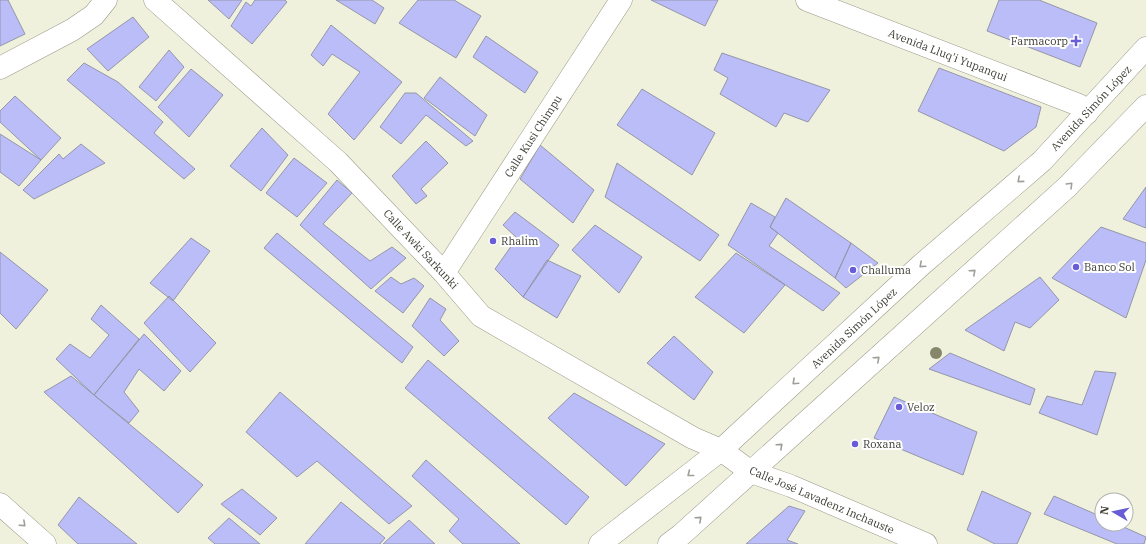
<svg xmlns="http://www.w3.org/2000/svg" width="1146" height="544" viewBox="0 0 1146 544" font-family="'IBM Plex Serif',serif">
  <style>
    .building { fill: #bbbdf9; stroke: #9496a8 }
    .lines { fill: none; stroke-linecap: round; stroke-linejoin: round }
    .street-casing { stroke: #989987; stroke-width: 23 }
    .primary-casing { stroke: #989987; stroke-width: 23 }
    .street { stroke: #fff; stroke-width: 22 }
    .primary { stroke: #fff; stroke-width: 22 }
    .tree { fill: #86866a }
    .oneway { stroke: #9e9e9a }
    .poi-dot { fill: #685dd6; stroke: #fff; stroke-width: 1.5 }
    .labels { text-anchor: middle; stroke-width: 4; stroke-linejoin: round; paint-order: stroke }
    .poi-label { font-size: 11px; fill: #3d3d35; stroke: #fff; text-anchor: start }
    .street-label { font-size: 11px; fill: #3d3d35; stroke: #fff }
  </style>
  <rect width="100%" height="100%" fill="#f0f1dd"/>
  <path class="building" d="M 0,0 L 8,0 L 25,34 L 0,46 Z
    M 208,0 L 242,0 L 229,19 Z
    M 255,0 L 285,0 L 287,2 L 252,44 L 231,26 L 246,2 L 251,6 Z
    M 336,0 L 372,0 L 384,8 L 375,24 Z
    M 418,0 L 454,0 L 481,16 L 456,58 L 399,23 Z
    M 651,0 L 718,0 L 705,26 Z
    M 999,0 L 1039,0 L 1097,23 L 1080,67 L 987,31 Z
    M 133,17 L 149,37 L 108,71 L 87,49 Z
    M 331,25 L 402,82 L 354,140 L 328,114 L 360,72 L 332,54 L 323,66 L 311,55 Z
    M 486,36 L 538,72 L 525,93 L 473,57 Z
    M 169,50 L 184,67 L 156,101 L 139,87 Z
    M 722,53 L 830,90 L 808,122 L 784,113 L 776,127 L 720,94 L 728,78 L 714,70 Z
    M 84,63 L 118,82 L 163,122 L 154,133 L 195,169 L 184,179 L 67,80 Z
    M 939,68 L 1041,107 L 1036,127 L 1004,151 L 918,111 Z
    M 191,69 L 223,95 L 189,137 L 158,107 Z
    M 440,77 L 487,115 L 475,136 L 424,98 Z
    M 642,89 L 715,133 L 692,175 L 617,125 Z
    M 405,93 L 416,93 L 473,141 L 466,146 L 426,115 L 401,144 L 380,127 Z
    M 15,96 L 61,138 L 41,160 L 0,122 L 0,111 Z
    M 262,128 L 288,155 L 261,191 L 230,166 Z
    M 0,134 L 41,160 L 19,186 L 0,172 Z
    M 426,141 L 448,163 L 421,189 L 427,196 L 416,204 L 392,176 Z
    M 81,144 L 105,163 L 34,199 L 23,190 L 59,154 L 63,159 Z
    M 540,145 L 594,190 L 573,223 L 520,179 Z
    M 294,158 L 327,183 L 297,217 L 266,193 Z
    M 617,163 L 719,235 L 700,261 L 605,197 Z
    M 337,180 L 352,193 L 323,224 L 370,261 L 392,247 L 406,258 L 371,289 L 300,225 Z
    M 1146,187 L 1146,228 L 1123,219 Z
    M 786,198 L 851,243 L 835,278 L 770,227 Z
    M 751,203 L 775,217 L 770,227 L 778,233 L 769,246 L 840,293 L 823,311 L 728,245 Z
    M 515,212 L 559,245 L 523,297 L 495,269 L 517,238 L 503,225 Z
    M 595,225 L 642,257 L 619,293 L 572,250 Z
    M 1101,227 L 1146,243 L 1146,260 L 1126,318 L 1052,278 Z
    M 277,233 L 413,347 L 402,363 L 264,248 Z
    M 191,238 L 210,251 L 173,301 L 150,283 Z
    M 851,243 L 878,263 L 846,288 L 835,278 Z
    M 0,252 L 48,290 L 16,329 L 0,313 Z
    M 736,253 L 785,285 L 744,333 L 695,297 Z
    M 547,260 L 581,276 L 557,318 L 523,297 Z
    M 391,277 L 401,284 L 414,278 L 424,286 L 403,313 L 375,291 Z
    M 1040,277 L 1059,300 L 1030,328 L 1015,322 L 1004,351 L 965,330 Z
    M 169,296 L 216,343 L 190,372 L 144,323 Z
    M 430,298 L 446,309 L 440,320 L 459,341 L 444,356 L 412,326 Z
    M 101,305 L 139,339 L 94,395 L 56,359 L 70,344 L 90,358 L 109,335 L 91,319 Z
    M 144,334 L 181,371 L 164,391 L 139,369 L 124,392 L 139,411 L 129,423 L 94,395 Z
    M 674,336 L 713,372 L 694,400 L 647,363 Z
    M 950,353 L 1035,389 L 1030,405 L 929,369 Z
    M 428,360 L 589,497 L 566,525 L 405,388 Z
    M 1095,371 L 1116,373 L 1097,435 L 1039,413 L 1047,396 L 1082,405 Z
    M 71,376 L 203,485 L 178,513 L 44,392 Z
    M 280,392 L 412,506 L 389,524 L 317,461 L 297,477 L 246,432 Z
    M 574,393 L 665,444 L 626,486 L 548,418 Z
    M 894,397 L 977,432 L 963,475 L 874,438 Z
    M 426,460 L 520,544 L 463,544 L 449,531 L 459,519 L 412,476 Z
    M 242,489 L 277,518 L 260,535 L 221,504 Z
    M 982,491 L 1031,513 L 1017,544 L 995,544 L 967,530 Z
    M 1054,496 L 1102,517 L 1102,524 L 1117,524 L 1146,537 L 1144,544 L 1117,544 L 1044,514 Z
    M 79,497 L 137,544 L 78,544 L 58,525 Z
    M 341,502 L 385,538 L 380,544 L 305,544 Z
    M 789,506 L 805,511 L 787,540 L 798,544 L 746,544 Z
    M 229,518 L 260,544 L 215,544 L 208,538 Z
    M 409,520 L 435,544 L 383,544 Z"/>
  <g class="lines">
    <g class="street-casing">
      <path id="street" d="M 155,0 L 338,162 L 444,273 L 481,316 L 693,438 L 721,450 L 751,472 L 791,486 L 926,544
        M 807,0 L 1079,105 L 1087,113
        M 0,68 L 72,30 L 94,15 L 106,0
        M 444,273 L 621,0
        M 0,504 L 45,544"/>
    </g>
    <g class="primary-casing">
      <path id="primary" d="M 600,544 L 721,450 L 920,266 L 1042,161 L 1146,48
        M 669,544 L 681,535 L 1067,187 L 1146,106"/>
    </g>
    <use href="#street" class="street"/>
    <use href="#primary" class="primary"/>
  </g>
  <circle class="tree" cx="936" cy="353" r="6"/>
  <defs><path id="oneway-chevron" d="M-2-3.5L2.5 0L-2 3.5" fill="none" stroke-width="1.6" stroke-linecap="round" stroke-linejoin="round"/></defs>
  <g class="oneway">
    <use href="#oneway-chevron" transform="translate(1020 180) rotate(139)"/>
    <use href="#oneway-chevron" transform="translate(1070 185) rotate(-45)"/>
    <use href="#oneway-chevron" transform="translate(922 265) rotate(138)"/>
    <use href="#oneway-chevron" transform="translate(973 272) rotate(-42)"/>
    <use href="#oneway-chevron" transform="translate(877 359) rotate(-42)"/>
    <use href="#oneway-chevron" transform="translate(795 382) rotate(137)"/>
    <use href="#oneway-chevron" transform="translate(780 446) rotate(-42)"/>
    <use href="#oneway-chevron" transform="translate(690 474) rotate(142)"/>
    <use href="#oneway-chevron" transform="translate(699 519) rotate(-42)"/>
    <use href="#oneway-chevron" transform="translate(23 524) rotate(42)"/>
  </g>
  <g class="poi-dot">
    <path d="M1074 35h4v4h4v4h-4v4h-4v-4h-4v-4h4z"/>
    <circle cx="493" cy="241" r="4"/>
    <circle cx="1076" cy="267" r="4"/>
    <circle cx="853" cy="270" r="4"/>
    <circle cx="899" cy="407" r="4"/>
    <circle cx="855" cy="444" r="4"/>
  </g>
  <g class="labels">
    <g class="poi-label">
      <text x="1068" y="45" text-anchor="end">Farmacorp</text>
      <text x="501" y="245">Rhalim</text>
      <text x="1084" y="271">Banco Sol</text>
      <text x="861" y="274">Challuma</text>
      <text x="907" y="411">Veloz</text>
      <text x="863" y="448">Roxana</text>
    </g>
    <g class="street-label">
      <text transform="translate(948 55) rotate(21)" y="4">Avenida Lluq'i Yupanqui</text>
      <text transform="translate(1091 108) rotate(-47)" y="4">Avenida Simón López</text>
      <text transform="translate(533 136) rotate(-57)" y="4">Calle Kusi Chimpu</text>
      <text transform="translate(421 249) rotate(47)" y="4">Calle Awki Sarkunki</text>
      <text transform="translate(854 328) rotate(-43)" y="4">Avenida Simón López</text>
      <text transform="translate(822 500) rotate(23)" y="4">Calle José Lavadenz Inchauste</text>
    </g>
  </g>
  <g transform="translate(1114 512) rotate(279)"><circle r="19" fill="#ffffff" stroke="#b1b1ae"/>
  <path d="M0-3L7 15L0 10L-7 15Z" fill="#685dd6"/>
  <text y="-6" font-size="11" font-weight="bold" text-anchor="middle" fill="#3d3d35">N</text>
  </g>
</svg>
